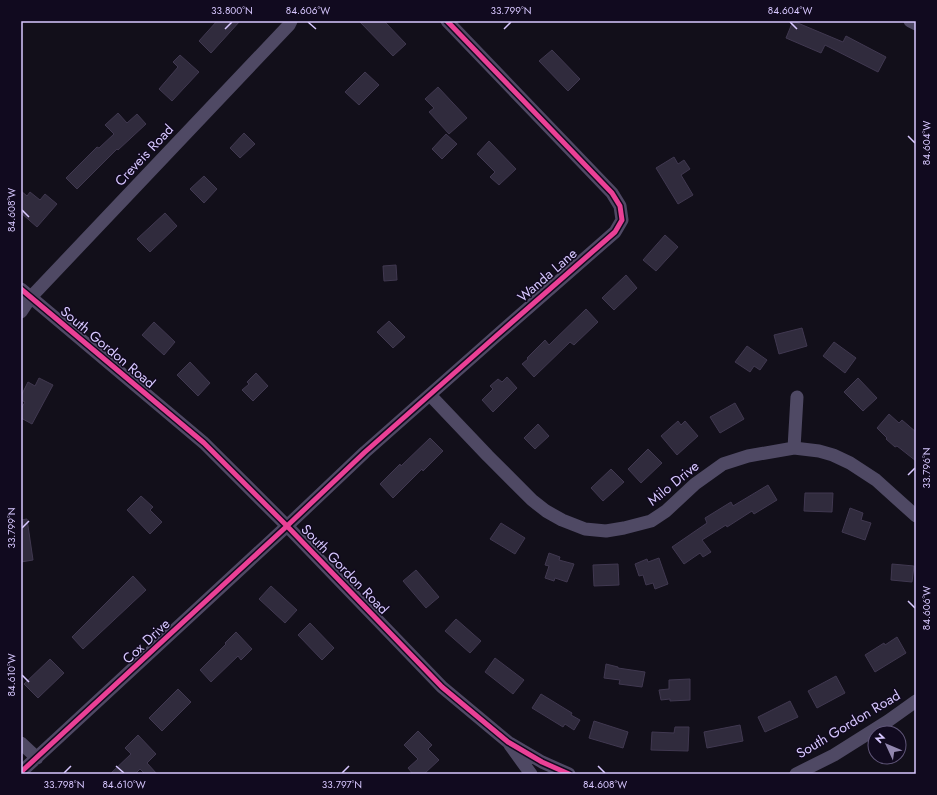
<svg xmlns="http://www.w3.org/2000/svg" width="937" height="795" viewBox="0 0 937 795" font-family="Jost,sans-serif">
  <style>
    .building { fill: #302b3d; stroke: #403850 }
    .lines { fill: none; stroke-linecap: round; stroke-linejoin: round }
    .minor { stroke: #4f4964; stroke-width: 13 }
    .cycleway-casing { stroke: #110a1f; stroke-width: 8 }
    .cycleway { stroke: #ea4096; stroke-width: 5 }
    .ticks { fill: none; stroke: #d7c7ff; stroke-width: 1.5 }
    .labels { text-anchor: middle; stroke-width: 3; stroke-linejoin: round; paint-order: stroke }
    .street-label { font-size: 14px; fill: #d7c7ff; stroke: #110a1f }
    .neatline { fill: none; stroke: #d7c7ff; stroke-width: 1.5 }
    .ticks-label { font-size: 10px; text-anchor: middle; fill: #d7c7ff }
  </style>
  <rect width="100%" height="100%" fill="#120f1a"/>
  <path class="building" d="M 217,21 L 240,21 L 211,53 L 199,41 Z
    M 359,21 L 384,21 L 406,44 L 393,56 Z
    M 793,21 L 843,42 L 846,36 L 886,57 L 878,72 L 825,45 L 821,53 L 786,38 Z
    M 552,50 L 580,79 L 568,91 L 539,61 Z
    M 180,55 L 199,72 L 172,101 L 159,89 L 178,67 L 173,62 Z
    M 365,72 L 379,85 L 359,105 L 345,92 Z
    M 438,87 L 467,118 L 449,134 L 429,112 L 434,108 L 425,99 Z
    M 118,113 L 127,123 L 137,114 L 146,124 L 118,150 L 117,149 L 77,189 L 66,178 L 97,147 L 99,148 L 114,134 L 105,125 Z
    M 244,133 L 255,144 L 240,158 L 230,148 Z
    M 446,134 L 457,144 L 442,159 L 432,149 Z
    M 489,141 L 516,169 L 499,185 L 490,177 L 495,172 L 477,154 Z
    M 674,157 L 678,164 L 684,160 L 690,169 L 681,175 L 693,195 L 678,204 L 656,168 Z
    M 204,176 L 217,189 L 204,203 L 190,189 Z
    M 21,191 L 27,196 L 30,192 L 40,200 L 45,194 L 57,204 L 37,227 L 21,213 Z
    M 165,213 L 177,226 L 150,252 L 137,239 Z
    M 665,235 L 678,247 L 656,271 L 643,260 Z
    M 396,265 L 397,280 L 384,281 L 383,266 Z
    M 626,275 L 637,288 L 614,310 L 602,298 Z
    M 586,309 L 598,322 L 574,345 L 570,342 L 534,377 L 522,364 L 528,359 L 527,358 L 545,340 L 549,345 Z
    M 389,321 L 405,337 L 393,348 L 377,332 Z
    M 154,322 L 175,342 L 164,355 L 142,335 Z
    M 802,328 L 807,346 L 779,354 L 774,335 Z
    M 834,342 L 856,358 L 845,373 L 823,356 Z
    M 747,346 L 767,360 L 760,370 L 754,366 L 750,372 L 735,362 Z
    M 190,362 L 210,383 L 198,396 L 177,375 Z
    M 256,373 L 268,386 L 253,401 L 242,390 L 249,384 L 247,382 Z
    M 507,377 L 517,388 L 493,412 L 482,400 L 493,389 L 490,386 L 498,379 L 502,382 Z
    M 39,378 L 53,385 L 32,424 L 21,418 L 21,409 L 25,402 L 21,400 L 21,396 L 28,382 L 35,386 Z
    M 858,378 L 877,398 L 863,411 L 844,392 Z
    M 735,403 L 744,419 L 720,433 L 710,417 Z
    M 889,414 L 899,423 L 902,420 L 916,432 L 916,461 L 897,446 L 895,447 L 886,439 L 887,438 L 877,428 Z
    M 678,421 L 681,425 L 685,421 L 698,436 L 677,455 L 661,436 Z
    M 538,424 L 549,436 L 535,449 L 524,438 Z
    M 430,438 L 443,451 L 423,471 L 422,469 L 393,498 L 380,484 L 400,464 L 401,466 Z
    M 648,449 L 662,463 L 641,483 L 628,469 Z
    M 611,469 L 624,482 L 603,501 L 591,488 Z
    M 768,485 L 777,500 L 754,514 L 752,511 L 727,527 L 726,525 L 702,540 L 711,552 L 703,557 L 700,553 L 684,564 L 672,547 L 707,523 L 705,518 L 731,502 L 733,506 Z
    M 805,493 L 833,493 L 832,512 L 804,511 Z
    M 141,496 L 153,507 L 150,510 L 162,522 L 150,534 L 127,510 Z
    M 850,508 L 863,513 L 861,520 L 871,523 L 865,540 L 842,532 Z
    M 27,519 L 33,560 L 21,562 L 21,520 Z
    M 501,523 L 525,538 L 515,554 L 490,539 Z
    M 549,553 L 560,557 L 559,560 L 574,564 L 567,582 L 555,578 L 554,581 L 545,578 L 549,566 L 545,565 Z
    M 659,558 L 668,584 L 655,589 L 653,583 L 646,585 L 643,575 L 639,576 L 635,564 L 647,559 L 648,562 Z
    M 618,564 L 619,585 L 594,586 L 593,565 Z
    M 892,564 L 914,566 L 912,582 L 891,580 Z
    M 416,570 L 439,597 L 426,608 L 403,581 Z
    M 133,576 L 146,590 L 83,649 L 72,637 Z
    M 271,586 L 297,610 L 285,623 L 259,599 Z
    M 456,619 L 481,641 L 470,653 L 445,631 Z
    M 310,623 L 334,648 L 322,660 L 298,635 Z
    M 236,632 L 252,649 L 241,660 L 238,656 L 211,682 L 200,670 L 226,644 L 225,643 Z
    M 897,637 L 906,653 L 875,672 L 865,655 L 884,643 L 885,645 Z
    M 495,658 L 524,680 L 513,694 L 485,672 Z
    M 50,659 L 64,673 L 38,698 L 24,684 Z
    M 606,664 L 618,667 L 618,668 L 645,672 L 642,687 L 619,684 L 620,680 L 604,678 Z
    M 836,676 L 845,693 L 817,708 L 808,691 Z
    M 690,679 L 690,700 L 670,701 L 670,699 L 661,700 L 659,690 L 669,689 L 669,680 Z
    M 178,689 L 191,702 L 162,731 L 149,718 Z
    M 541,694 L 572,713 L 571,715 L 580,720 L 574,730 L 565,724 L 563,727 L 532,708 Z
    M 790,701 L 798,717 L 765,732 L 758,717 Z
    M 594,721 L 628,732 L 623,748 L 589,738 Z
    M 740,725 L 743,741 L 707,748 L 704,732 Z
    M 675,727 L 689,727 L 688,751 L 651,750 L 652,732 L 674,733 Z
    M 418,731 L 432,745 L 428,749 L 439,760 L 424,774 L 413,774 L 408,768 L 418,759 L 404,745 Z
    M 138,735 L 156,754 L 147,763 L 157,774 L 145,774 L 140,769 L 135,774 L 110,774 L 131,754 L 125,748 Z"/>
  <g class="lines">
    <path class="minor" d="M 910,21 L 916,24
      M 21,289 L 204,443 L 287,526 L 442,687 L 508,742 L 542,762 L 569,774
      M 21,312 L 31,297 L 289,25 L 291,21
      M 430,395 L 488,456 L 532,500 L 546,511 L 562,520 L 585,529 L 606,531 L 624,528 L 651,521 L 666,511 L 695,484 L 723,464 L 748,456 L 794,448 L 819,451 L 833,455 L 850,463 L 876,480 L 916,516
      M 794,448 L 797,397
      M 21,743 L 37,758
      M 510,745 L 531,774
      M 21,772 L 287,526 L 365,452 L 495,337 L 615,232 L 622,220 L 620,206 L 612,193 L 447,21
      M 796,774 L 834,755 L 888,721 L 916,701"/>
    <g class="cycleway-casing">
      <path id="cycleway" d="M 21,289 L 204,443 L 287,526 L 442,687 L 508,742 L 542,762 L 569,774
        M 21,772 L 287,526 L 365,452 L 495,337 L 615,232 L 622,220 L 620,206 L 612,193 L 447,21"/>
    </g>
    <use href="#cycleway" class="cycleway"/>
  </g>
  <path class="ticks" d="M 308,22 L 316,29M 790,22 L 797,29M 225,29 L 232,22M 504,29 L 511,22M 908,136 L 915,143M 22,210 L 29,217M 908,475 L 915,468M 22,528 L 29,521M 908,601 L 915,608M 22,675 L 29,682M 116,766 L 124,773M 598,766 L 605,773M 64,773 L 71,766M 342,773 L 349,766"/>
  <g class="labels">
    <g class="street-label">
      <text transform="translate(144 155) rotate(-47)" y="5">Creveis Road</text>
      <text transform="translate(547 275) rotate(-41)" y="5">Wanda Lane</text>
      <text transform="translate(108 347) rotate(40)" y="5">South Gordon Road</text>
      <text transform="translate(673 483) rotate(-39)" y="5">Milo Drive</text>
      <text transform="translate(345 569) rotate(46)" y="5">South Gordon Road</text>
      <text transform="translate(146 641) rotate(-43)" y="5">Cox Drive</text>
      <text transform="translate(848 724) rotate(-31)" y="5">South Gordon Road</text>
    </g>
  </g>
  <rect width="937" height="795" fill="none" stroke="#110a1f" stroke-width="44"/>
  <g transform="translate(887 745) rotate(314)"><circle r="19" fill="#110a1f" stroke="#605679"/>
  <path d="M0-3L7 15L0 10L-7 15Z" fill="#9287af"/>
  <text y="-6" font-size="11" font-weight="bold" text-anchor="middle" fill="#d7c7ff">N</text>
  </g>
  <rect x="22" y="22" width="893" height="751" class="neatline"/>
  <g class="ticks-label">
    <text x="232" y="14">33.800°N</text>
    <text x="308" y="14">84.606°W</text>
    <text x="511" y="14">33.799°N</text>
    <text x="790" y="14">84.604°W</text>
    <text transform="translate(926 143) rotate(-90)" y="4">84.604°W</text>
    <text transform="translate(11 210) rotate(-90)" y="4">84.608°W</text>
    <text transform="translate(926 468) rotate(-90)" y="4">33.796°N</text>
    <text transform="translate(11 528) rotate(-90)" y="4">33.799°N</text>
    <text transform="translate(926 608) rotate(-90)" y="4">84.606°W</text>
    <text transform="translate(11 675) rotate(-90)" y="4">84.610°W</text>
    <text x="64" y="788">33.798°N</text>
    <text x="124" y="788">84.610°W</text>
    <text x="342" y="788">33.797°N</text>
    <text x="605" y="788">84.608°W</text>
  </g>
</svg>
